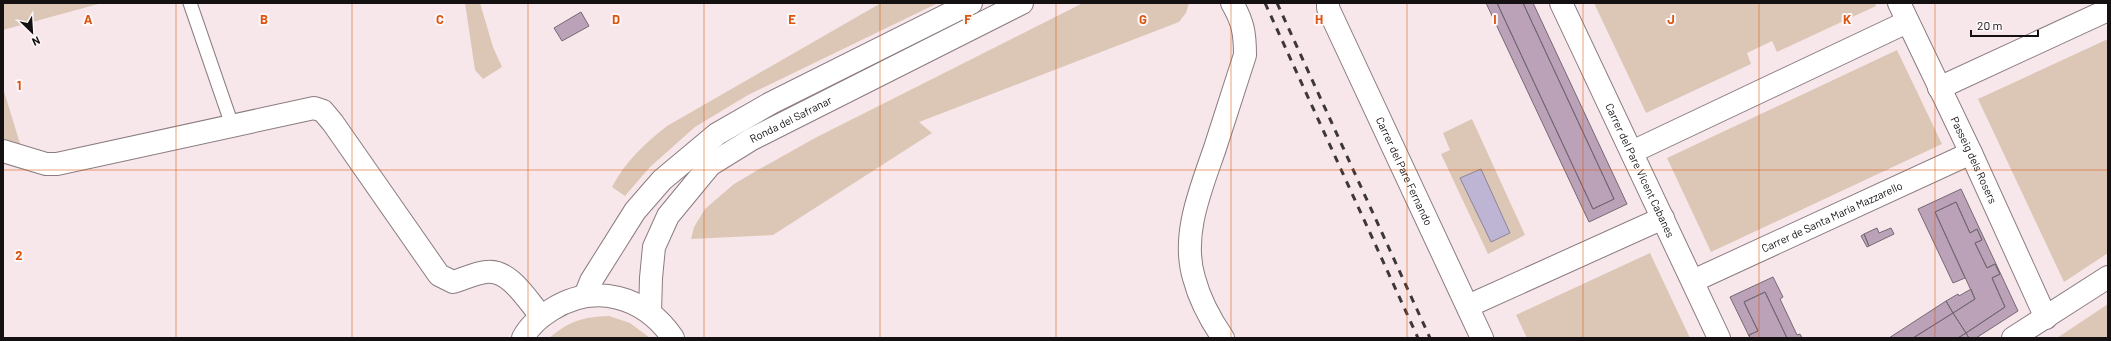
<svg xmlns="http://www.w3.org/2000/svg" width="2111" height="341" viewBox="0 0 2111 341" font-family="Barlow,sans-serif">
  <style>
    .green { fill: #dcc7b7 }
    .water { fill: #bdb5d3; stroke: #8b8499 }
    .building { fill: #bca2b9; stroke: #736971 }
    .lines { fill: none; stroke-linecap: round; stroke-linejoin: round }
    .lane-casing { stroke: #8b7c80; stroke-width: 15 }
    .street-casing { stroke: #8b7c80; stroke-width: 24 }
    .secondary-casing { stroke: #8b7c80; stroke-width: 24 }
    .lane { stroke: #fff; stroke-width: 13 }
    .street { stroke: #fff; stroke-width: 22 }
    .secondary { stroke: #fff; stroke-width: 22 }
    .rail { stroke: #3e3738; stroke-width: 3; stroke-dasharray: 7 7; stroke-linecap: butt }
    .grid { fill: none; stroke: #dd550c; stroke-width: 1; stroke-opacity: 0.55 }
    .labels { text-anchor: middle; stroke-width: 4; stroke-linejoin: round; paint-order: stroke }
    .street-label { font-size: 11px; fill: #151011; stroke: #fdf7f9 }
    .grid-label { font-size: 13px; text-anchor: middle; font-weight: bold; fill: #dd550c; stroke: #fdf7f9; stroke-width: 4; stroke-linejoin: round; paint-order: stroke }
  </style>
  <rect width="100%" height="100%" fill="#f7e7eb"/>
  <path class="green" d="M 3,3 L 102,3 L 3,30 Z
    M 465,3 L 480,3 L 493,47 L 502,67 L 483,79 L 475,70 Z
    M 881,3 L 938,3 L 748,95 L 695,127 L 649,168 L 625,196 L 612,187 C 625,162 645,143 667,126 Z
    M 1083,3 L 1189,3 L 1186,13 L 1179,22 L 919,122 L 932,133 L 773,235 L 691,239 L 694,227 L 705,209 L 734,184 L 756,171 L 815,138 Z
    M 1594,3 L 1875,3 L 1876,6 L 1777,52 L 1772,41 L 1747,53 L 1751,64 L 1646,113 Z
    M 2108,39 L 2108,253 L 2064,282 L 1978,99 Z
    M 1897,50 L 1942,144 L 1711,252 L 1667,158 Z
    M 3,88 L 22,150 L 3,145 Z
    M 1472,119 L 1525,235 L 1488,254 L 1441,154 L 1450,150 L 1443,133 Z
    M 1650,253 L 1690,338 L 1527,338 L 1516,315 Z
    M 2108,304 L 2108,338 L 2057,338 Z
    M 609,316 L 630,323 L 650,338 L 549,338 C 570,321 582,317 609,316 Z"/>
  <path class="water" d="M 1481,169 L 1510,233 L 1491,242 L 1460,178 Z"/>
  <path class="building" d="M 1486,3 L 1497,3 L 1593,209 L 1614,199 L 1523,3 L 1533,3 L 1627,204 L 1589,222 Z
    M 1497,3 L 1523,3 L 1614,199 L 1593,209 Z
    M 581,12 L 589,26 L 562,41 L 554,28 Z
    M 1961,189 L 2018,311 L 1976,338 L 1969,338 L 1966,333 L 2005,307 L 1992,278 L 2000,274 L 1995,264 L 1987,268 L 1975,243 L 1982,240 L 1977,229 L 1970,233 L 1956,202 L 1935,212 L 1965,278 L 1953,283 L 1918,209 Z
    M 1956,202 L 1970,233 L 1977,229 L 1982,240 L 1975,243 L 1987,268 L 1995,264 L 2000,274 L 1992,278 L 2005,307 L 1966,333 L 1953,313 L 1975,299 L 1935,212 Z
    M 1877,228 L 1879,233 L 1891,228 L 1894,234 L 1869,246 L 1864,234 Z
    M 1864,234 L 1869,246 L 1867,247 L 1861,236 Z
    M 1773,277 L 1783,297 L 1780,299 L 1797,335 L 1800,334 L 1802,338 L 1787,338 L 1765,292 L 1744,302 L 1758,331 L 1749,335 L 1750,338 L 1730,297 Z
    M 1971,289 L 1975,299 L 1953,313 L 1946,301 L 1958,294 L 1959,296 Z
    M 1765,292 L 1787,338 L 1750,338 L 1749,335 L 1758,331 L 1744,302 Z
    M 1946,301 L 1953,313 L 1913,338 L 1889,338 Z
    M 1953,313 L 1966,333 L 1958,338 L 1913,338 Z
    M 1966,333 L 1969,338 L 1958,338 Z"/>
  <g class="lines">
    <g class="lane-casing">
      <path id="lane" d="M 190,3 L 232,125"/>
    </g>
    <g class="street-casing">
      <g id="street">
        <path id="s1" d="M 1328,3 L 1328,8 L 1482,338"/>
        <path id="s2" d="M 1561,3 L 1719,338"/>
        <path id="s3" d="M 1899,3 L 1971,153 L 2046,318"/>
        <path d="M 1939,88 L 2108,10"/>
        <path d="M 3,151 L 46,164 L 57,164 L 314,108 L 323,111 L 333,123 L 439,275 L 453,282 C 464,279 475,273 486,272 C 509,268 528,301 541,316"/>
        <path d="M 1632,152 L 1907,22"/>
        <path id="s4" d="M 1693,281 L 1971,153"/>
        <path d="M 1468,306 L 1663,218"/>
        <path d="M 1223,338 C 1210,319 1200,301 1194,278 C 1181,235 1201,189 1215,148 C 1225,117 1235,86 1245,55 C 1245,33 1243,22 1232,3"/>
        <path d="M 2013,338 L 2108,277"/>
      </g>
    </g>
    <g class="secondary-casing">
      <g id="secondary">
        <path d="M 585,296 L 591,281 L 635,211 L 662,180 L 717,134 L 771,103 L 971,3"/>
        <path id="s5" d="M 650,313 L 651,278 L 654,247 L 668,216 L 710,165 L 752,139 L 1022,3"/>
        <path d="M 523,338 C 529,326 540,317 551,310 C 595,282 644,296 673,338"/>
      </g>
    </g>
    <use href="#lane" class="lane"/>
    <use href="#street" class="street"/>
    <use href="#secondary" class="secondary"/>
    <path class="rail" d="M 1265,3 L 1418,338
      M 1277,3 L 1430,338"/>
  </g>
  <path class="grid" d="M 176,3 L 176,338M 352,3 L 352,338M 528,3 L 528,338M 704,3 L 704,338M 880,3 L 880,338M 1056,3 L 1056,338M 1231,3 L 1231,338M 1407,3 L 1407,338M 1583,3 L 1583,338M 1759,3 L 1759,338M 1935,3 L 1935,338M 3,170 L 2108,170"/>
  <g class="labels">
    <g class="street-label">
      <text dy="4" stroke="none"><textPath href="#s5" startOffset="259">Ronda del Safranar</textPath></text>
      <text dy="4" stroke="none"><textPath href="#s3" startOffset="174">Passeig dels Rosers</textPath></text>
      <text dy="4" stroke="none"><textPath href="#s2" startOffset="185">Carrer del Pare Vicent Cabanes</textPath></text>
      <text dy="4" stroke="none"><textPath href="#s1" startOffset="185">Carrer del Pare Fernando</textPath></text>
      <text dy="4" stroke="none"><textPath href="#s4" startOffset="153">Carrer de Santa María Mazzarello</textPath></text>
    </g>
  </g>
  <g class="grid-label">
    <text x="88" y="24">A</text>
    <text x="264" y="24">B</text>
    <text x="440" y="24">C</text>
    <text x="616" y="24">D</text>
    <text x="792" y="24">E</text>
    <text x="968" y="24">F</text>
    <text x="1143" y="24">G</text>
    <text x="1319" y="24">H</text>
    <text x="1495" y="24">I</text>
    <text x="1671" y="24">J</text>
    <text x="1847" y="24">K</text>
    <text x="19" y="90">1</text>
    <text x="19" y="260">2</text>
  </g>
  <rect width="2111" height="341" fill="none" stroke="#151011" stroke-width="8"/>
  <g transform="translate(32 32) rotate(155)" stroke="#fdf7f9" stroke-width="3" paint-order="stroke">
  <path d="M0-3L7 15L0 10L-7 15Z" fill="#151011"/>
  <text y="-6" font-size="11" font-weight="bold" text-anchor="middle" fill="#151011">N</text>
  </g>
  <path d="M1971 30v6h67v-6" fill="none" stroke="#151011" stroke-width="2"/>
  <text x="1977" y="30" font-size="12" fill="#151011" stroke="#fdf7f9" stroke-width="3" paint-order="stroke">20 m</text>
</svg>
